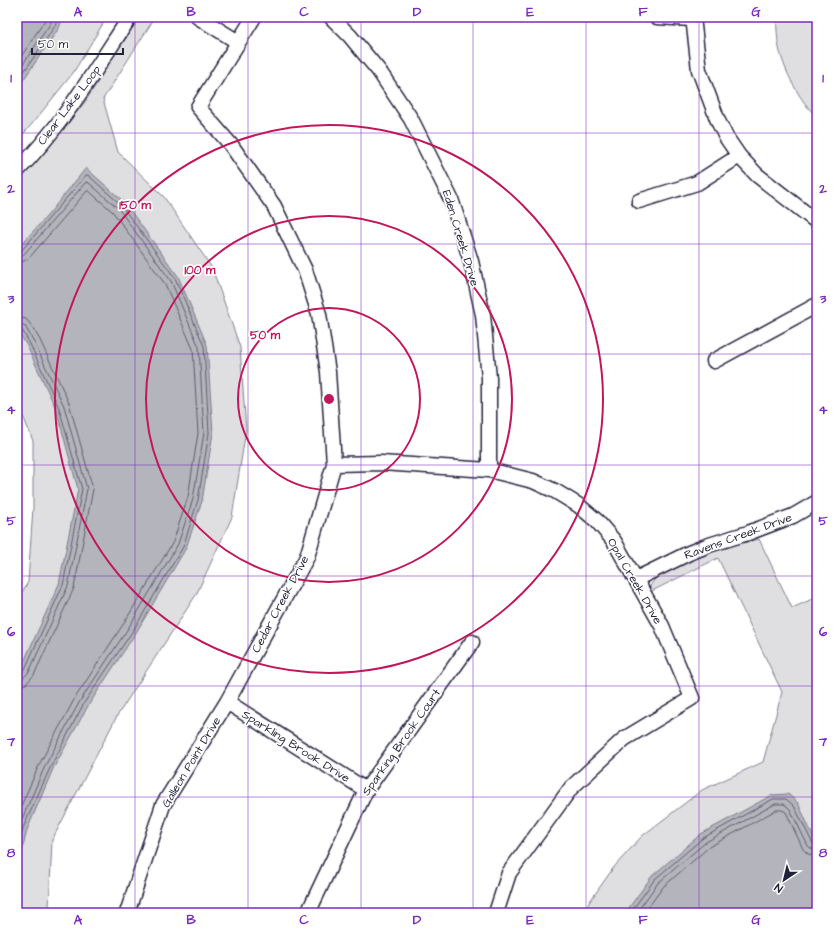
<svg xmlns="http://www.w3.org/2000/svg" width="834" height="930" viewBox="0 0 834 930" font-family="'Architects Daughter',sans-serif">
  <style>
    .green { fill: #dfdfe2; stroke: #80808e }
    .water { fill: #b4b4bc; stroke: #7a7a88 }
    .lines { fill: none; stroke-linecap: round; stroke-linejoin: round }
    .shore { stroke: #5c5c6f; stroke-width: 1 }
    .minor-casing { stroke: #22223b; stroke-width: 17 }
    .minor { stroke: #fff; stroke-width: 14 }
    .grid { fill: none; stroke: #7b2cbf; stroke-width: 1; stroke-opacity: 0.55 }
    .ring { fill: none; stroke: #c2185b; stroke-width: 2 }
    .labels { text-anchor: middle; stroke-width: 3.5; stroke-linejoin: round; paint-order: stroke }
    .street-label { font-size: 12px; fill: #22223b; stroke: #fff }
    .centre { fill: #c2185b; stroke: #fff; stroke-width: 2 }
    .ring-label { font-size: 12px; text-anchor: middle; font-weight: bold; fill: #c2185b; stroke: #fff; stroke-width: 3.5; stroke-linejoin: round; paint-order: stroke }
    .neatline { fill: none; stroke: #7b2cbf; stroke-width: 1.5 }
    .grid-label { font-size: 13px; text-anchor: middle; font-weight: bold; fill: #7b2cbf }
  </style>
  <rect width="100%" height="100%" fill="#fff"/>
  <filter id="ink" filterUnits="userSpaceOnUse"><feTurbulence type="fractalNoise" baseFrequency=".025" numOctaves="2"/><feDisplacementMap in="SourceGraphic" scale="8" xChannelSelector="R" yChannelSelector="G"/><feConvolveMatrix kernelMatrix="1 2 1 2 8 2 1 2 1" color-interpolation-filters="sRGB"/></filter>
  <g filter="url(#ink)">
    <path class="green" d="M 17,17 L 107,17 L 73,73 L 32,124 L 17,141 Z
      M 138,17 L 146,17 L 152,22 L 103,99 L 118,152 L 164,197 L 212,268 L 240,347 L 246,430 L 232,517 L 196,595 L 117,716 L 52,840 L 49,908 L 35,913 L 17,913 L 17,601 L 28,582 L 33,508 L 33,441 L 17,401 L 17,181 L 36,162 L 85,102 Z
      M 776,17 L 817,17 L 817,117 C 800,102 784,70 779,48 C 777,38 777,27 776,17 Z
      M 759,539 L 792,608 L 817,597 L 817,913 L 583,913 L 590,901 L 614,867 L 642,836 L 702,790 L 763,762 L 782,692 L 718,558 L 650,592 L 650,586 L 657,576 L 717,549 Z"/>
    <path class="water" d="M 17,17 L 63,17 L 59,28 L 17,89 Z
      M 86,168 L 124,202 L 178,276 L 207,345 L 213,433 L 202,501 L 186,548 L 137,631 L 88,706 L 53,769 L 27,830 L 17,871 L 17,673 L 21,668 L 59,584 L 78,489 L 56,409 L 27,346 L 17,330 L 17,249 L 47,216 Z
      M 788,794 L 798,803 L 817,845 L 817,913 L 625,913 L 652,876 L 701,834 L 772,795 Z"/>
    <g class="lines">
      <path class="shore" d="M 17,63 L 47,17
        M 17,73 L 50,24 L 53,17
        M 17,82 L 55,26 L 58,17
        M 17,252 L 22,250 L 86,175 L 88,175 L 121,205 L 175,278 L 204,346 L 209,433 L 198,500 L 183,547 L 134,629 L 84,703 L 50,768 L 23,828 L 17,857
        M 17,257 L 22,256 L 25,253 L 86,182 L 89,183 L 118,208 L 171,281 L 199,347 L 204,433 L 193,499 L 178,544 L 129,627 L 80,701 L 45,766 L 19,826 L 17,834
        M 17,263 L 24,261 L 29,258 L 87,191 L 89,191 L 113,212 L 165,284 L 193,349 L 198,433 L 188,497 L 173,542 L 124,623 L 75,698 L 40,763 L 17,815
        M 17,317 L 26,319 L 31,325 L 40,340 L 69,403 L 93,489 L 74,588 L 34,675 L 26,684 L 17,686
        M 17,323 L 21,324 L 25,326 L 34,342 L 64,406 L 87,489 L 68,586 L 29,672 L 23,678 L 17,680
        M 17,328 L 22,330 L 30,344 L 59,408 L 82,489 L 63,585 L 25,669 L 21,674 L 17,675
        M 630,913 L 655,879 L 703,838 L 773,799 L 786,799 L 794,806 L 812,842 L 814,845 L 817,845
        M 636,913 L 658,883 L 706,842 L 775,804 L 784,804 L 790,809 L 808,846 L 812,849 L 817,850
        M 644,913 L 663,887 L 709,847 L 776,810 L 782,810 L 786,812 L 803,849 L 808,854 L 817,856"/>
      <g class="minor-casing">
        <path id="minor" d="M 198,17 L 238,42
          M 331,17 L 350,36 L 379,71 L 411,119 L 451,199 L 471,261 L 483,315 L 489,378 L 489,470
          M 657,17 L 692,19
          M 693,17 L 699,70 L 718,121 L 726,137 L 739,156 L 757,175 L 817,222
          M 17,171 C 62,126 95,70 130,17
          M 639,201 L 697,183 L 739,156
          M 714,361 L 817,305
          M 334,464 L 381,463 L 489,470 L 533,481 L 555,491 L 578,505 L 597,521 L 614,541 L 662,626 L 692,698 L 624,739 L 571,788 L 509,873 L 496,913
          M 636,579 L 689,553 L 709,545 L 748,533 L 793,516 L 817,502
          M 227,702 L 366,790
          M 127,913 L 163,805 L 227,702 L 307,557 L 334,464 L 328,372 L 319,314 L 305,270 L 274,206 L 231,145 L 198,107 L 254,17
          M 308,913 L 366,790 L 472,642"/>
      </g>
      <use href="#minor" class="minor"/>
    </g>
  </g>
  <path class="grid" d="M 135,17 L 135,913M 248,17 L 248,913M 361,17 L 361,913M 473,17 L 473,913M 586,17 L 586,913M 699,17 L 699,913M 17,133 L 817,133M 17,244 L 817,244M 17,354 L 817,354M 17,465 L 817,465M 17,576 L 817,576M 17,686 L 817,686M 17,797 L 817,797"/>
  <g class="ring">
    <circle cx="329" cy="399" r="91"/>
    <circle cx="329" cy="399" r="183"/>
    <circle cx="329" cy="399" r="274"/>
  </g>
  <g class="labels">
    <g class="street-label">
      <text transform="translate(69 105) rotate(-53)" y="4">Clear Lake Loop</text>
      <text transform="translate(461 238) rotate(73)" y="4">Eden Creek Drive</text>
      <text transform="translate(738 536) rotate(-20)" y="4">Ravens Creek Drive</text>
      <text transform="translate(635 581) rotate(60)" y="4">Opal Creek Drive</text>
      <text transform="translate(280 604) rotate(-62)" y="4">Cedar Creek Drive</text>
      <text transform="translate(401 742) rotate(-55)" y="4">Sparking Brook Court</text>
      <text transform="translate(296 746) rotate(32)" y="4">Sparkling Brook Drive</text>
      <text transform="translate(191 762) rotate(-59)" y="4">Galleon Point Drive</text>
    </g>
  </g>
  <circle cx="329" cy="399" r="6" class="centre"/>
  <g class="ring-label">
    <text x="135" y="209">150 m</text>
    <text x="200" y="274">100 m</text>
    <text x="265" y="339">50 m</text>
  </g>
  <rect width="834" height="930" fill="none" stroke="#fff" stroke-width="44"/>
  <g transform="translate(784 880) rotate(215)" stroke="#ffffff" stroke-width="3" paint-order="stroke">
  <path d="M0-3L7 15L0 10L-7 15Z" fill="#22223b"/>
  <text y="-6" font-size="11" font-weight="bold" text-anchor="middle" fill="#22223b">N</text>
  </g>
  <path d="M32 48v6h91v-6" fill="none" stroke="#22223b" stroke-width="2"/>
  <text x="38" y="48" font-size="12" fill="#22223b" stroke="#ffffff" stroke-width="3" paint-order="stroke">50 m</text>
  <rect x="22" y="22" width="790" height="886" class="neatline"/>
  <g class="grid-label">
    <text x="78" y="16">A</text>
    <text x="191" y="16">B</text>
    <text x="304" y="16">C</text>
    <text x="417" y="16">D</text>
    <text x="530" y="16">E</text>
    <text x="643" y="16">F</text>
    <text x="756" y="16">G</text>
    <text x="11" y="82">1</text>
    <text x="823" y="82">1</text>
    <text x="11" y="193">2</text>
    <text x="823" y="193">2</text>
    <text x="11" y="303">3</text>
    <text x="823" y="303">3</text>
    <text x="11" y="414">4</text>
    <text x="823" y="414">4</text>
    <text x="11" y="525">5</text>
    <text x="823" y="525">5</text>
    <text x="11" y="636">6</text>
    <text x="823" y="636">6</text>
    <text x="11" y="746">7</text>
    <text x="823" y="746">7</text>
    <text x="11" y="857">8</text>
    <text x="823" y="857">8</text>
    <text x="78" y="924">A</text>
    <text x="191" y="924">B</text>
    <text x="304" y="924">C</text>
    <text x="417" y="924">D</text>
    <text x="530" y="924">E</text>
    <text x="643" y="924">F</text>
    <text x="756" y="924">G</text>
  </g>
</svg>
